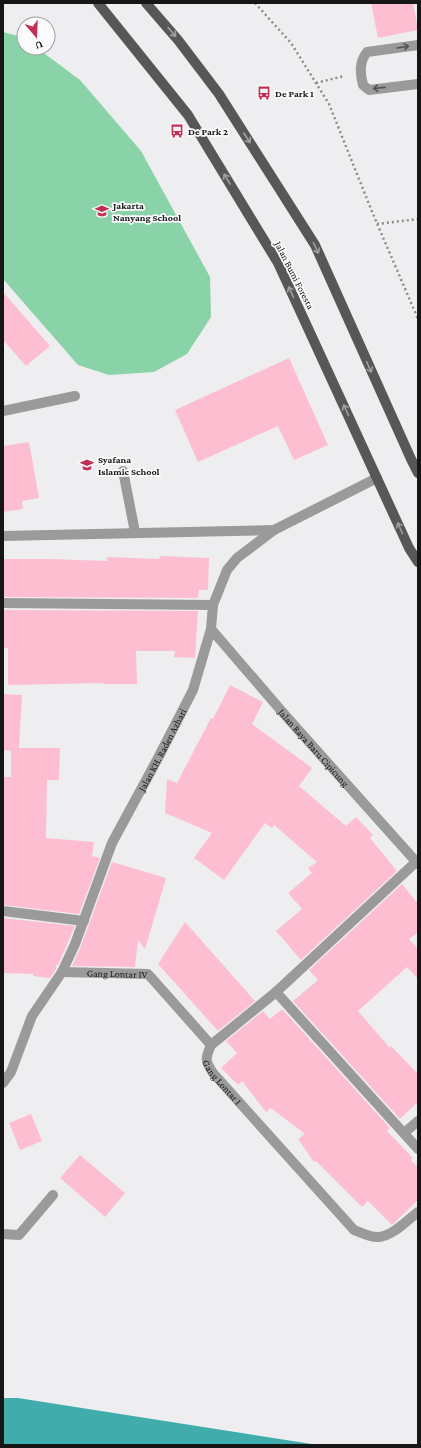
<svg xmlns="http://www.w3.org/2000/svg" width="421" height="1448" viewBox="0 0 421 1448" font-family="'Crimson Pro',serif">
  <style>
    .green { fill: #8ad2a8 }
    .water { fill: #41acac }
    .building { fill: #fdbed1 }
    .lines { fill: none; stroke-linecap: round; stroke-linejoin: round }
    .path { stroke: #8c8c8d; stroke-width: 2.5; stroke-dasharray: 2 3; stroke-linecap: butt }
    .minor { stroke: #9b9a9a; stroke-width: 10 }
    .major { stroke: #585656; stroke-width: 10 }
    .oneway { stroke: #a1a0a1 }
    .oneway2 { stroke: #525152 }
    .labels { text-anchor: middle; stroke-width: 3.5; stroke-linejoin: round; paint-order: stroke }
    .poi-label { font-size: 10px; font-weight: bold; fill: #161617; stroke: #fbfbfd; text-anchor: start }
    .street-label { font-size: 10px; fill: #161617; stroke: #fbfbfd }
  </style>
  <rect width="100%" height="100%" fill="#eeeef0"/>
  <path class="green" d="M 3,32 L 22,37 L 24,38 L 24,48 L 37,48 L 80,80 L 141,151 L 210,277 L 211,317 L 187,354 L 154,372 L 109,375 L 78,365 L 3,279 Z"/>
  <path class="water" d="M 3,1398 L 18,1398 L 318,1445 L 3,1445 Z"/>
  <path class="building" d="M 371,3 L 413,3 L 418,30 L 378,38 Z
    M 3,292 L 50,346 L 26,366 L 3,340 Z
    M 289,358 L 328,445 L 294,460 L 278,426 L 198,462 L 175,410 Z
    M 29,442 L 39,498 L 22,501 L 23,509 L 3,512 L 3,446 Z
    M 160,556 L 209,558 L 208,590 L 199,590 L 198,598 L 3,597 L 3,559 L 50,559 L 107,561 L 107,557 L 159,559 Z
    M 3,610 L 198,611 L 195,658 L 174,657 L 175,651 L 136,651 L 137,684 L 103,684 L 103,683 L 8,685 L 8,648 L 3,648 Z
    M 230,685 L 263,702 L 252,724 L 312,768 L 299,786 L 346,826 L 356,817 L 373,835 L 370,838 L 397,871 L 301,960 L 276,931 L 302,909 L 288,893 L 312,873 L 308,868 L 317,862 L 274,825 L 272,828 L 265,823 L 224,880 L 194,858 L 212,833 L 165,813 L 167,779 L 177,783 L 211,718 L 213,719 Z
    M 3,694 L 22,695 L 19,748 L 60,748 L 59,780 L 47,780 L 46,838 L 94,842 L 92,856 L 100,858 L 79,914 L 3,905 L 3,777 L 11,777 L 11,751 L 3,750 Z
    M 112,862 L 166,878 L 145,949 L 138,940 L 135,967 L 72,966 L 81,946 Z
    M 402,884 L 418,904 L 418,932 L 409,939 L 418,949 L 418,979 L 407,967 L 358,1011 L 390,1048 L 391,1046 L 418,1074 L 418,1102 L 400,1119 L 293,1001 L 318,980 L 309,970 Z
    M 3,918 L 75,926 L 58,965 L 56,965 L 56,969 L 50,978 L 33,976 L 33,974 L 3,973 Z
    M 185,922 L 255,1001 L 218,1031 L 158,964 Z
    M 281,1010 L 283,1010 L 390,1128 L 387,1131 L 413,1158 L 411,1160 L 418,1168 L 418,1200 L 392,1225 L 368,1201 L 362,1207 L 316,1161 L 314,1162 L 298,1139 L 305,1134 L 271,1108 L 266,1112 L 242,1081 L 238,1085 L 221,1068 L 237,1053 L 226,1041 L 263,1011 L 270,1019 Z
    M 31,1114 L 42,1141 L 20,1150 L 9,1123 Z
    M 80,1155 L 125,1193 L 105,1217 L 60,1178 Z"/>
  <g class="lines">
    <path class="path" d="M 255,3 L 291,43 L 329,104 L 373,214 L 418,319
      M 316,83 L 344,76
      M 377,224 L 418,219"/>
    <g class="minor">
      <path d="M 418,45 L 367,52 C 359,62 360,73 363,85 L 369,90 L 418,84"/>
      <path d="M 3,411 L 75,396"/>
      <path d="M 123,471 L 135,532"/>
      <path d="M 3,536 L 274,530"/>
      <path d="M 3,603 L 213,605"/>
      <path id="s1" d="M 211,629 L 285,715 L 418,864"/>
      <path id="s2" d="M 416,862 L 276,992 L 211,1045 C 205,1059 205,1061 213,1073 L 354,1230 C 362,1233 371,1238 379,1237 C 394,1235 406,1221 418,1212"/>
      <path d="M 3,911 L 84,921"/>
      <path id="s3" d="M 62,972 L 148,974 L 211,1045"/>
      <path d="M 276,992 L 418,1149"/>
      <path id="s4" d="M 3,1083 L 11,1072 L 32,1016 L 62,972 L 75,944 L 112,843 L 158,758 L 193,690 L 211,629 L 213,605 L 227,570 L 237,558 L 274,530 L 377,478"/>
      <path d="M 404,1133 L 418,1121"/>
      <path d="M 3,1234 L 19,1235 L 53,1195"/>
    </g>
    <path class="major" d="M 98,3 L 188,115 L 278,263 L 409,548 L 418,562
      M 146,3 L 178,40 L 219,94 L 315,245 L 411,459 L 418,473"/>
  </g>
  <defs><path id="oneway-shaft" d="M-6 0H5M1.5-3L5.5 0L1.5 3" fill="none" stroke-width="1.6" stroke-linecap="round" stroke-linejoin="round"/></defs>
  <g class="oneway">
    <use href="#oneway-shaft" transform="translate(172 32) rotate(49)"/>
    <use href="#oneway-shaft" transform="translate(247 138) rotate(57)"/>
    <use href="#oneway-shaft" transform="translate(227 179) rotate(-121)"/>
    <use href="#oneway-shaft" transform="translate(316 248) rotate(64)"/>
    <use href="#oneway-shaft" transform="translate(291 292) rotate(-115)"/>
    <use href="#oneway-shaft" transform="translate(369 367) rotate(66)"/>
    <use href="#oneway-shaft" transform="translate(346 410) rotate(-115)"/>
    <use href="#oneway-shaft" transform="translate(400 528) rotate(-114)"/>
  </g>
  <g class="oneway2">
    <use href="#oneway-shaft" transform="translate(403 47) rotate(-9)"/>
    <use href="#oneway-shaft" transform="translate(379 88) rotate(174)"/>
  </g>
  <defs>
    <g id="bus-bare" transform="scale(1.08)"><path d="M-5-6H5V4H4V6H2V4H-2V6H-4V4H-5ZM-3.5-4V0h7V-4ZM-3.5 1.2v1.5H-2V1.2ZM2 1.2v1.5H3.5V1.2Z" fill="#c03055" stroke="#fbfbfd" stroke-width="2.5" paint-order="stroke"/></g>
    <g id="school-bare" transform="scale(1.08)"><path d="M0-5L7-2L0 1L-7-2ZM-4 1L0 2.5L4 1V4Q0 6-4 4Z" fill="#c03055" stroke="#fbfbfd" stroke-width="2.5" paint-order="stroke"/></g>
  </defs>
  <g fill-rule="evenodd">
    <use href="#bus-bare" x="264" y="93"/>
    <use href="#bus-bare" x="177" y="131"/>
    <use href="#school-bare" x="102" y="211"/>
    <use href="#school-bare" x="87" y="465"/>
  </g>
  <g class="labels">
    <g class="poi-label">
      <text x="275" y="97">De Park 1</text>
      <text x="188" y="135">De Park 2</text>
      <text x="113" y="209">Jakarta<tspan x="113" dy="12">Nanyang School</tspan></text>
      <text x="98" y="463">Syafana<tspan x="98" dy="12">Islamic School</tspan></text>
    </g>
    <g class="street-label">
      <text transform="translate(295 275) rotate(63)" y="4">Jalan Bumi Foresta</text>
      <text dy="4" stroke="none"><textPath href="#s1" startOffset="157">Jalan Raya Baru Cipicung</textPath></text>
      <text dy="4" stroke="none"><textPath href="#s4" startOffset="371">Jalan KH. Raden Azhari</textPath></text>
      <text dy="4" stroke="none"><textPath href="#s3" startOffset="55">Gang Lontar IV</textPath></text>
      <text dy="4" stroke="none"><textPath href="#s2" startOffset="318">Gang Lontar I</textPath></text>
    </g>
  </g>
  <rect width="421" height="1448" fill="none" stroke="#161617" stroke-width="8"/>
  <g transform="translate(36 36) rotate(161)"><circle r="19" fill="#fbfbfd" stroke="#9f9fa1"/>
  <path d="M0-3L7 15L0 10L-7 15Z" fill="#c03055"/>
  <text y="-6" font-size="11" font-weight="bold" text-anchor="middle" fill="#161617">U</text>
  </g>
</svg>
